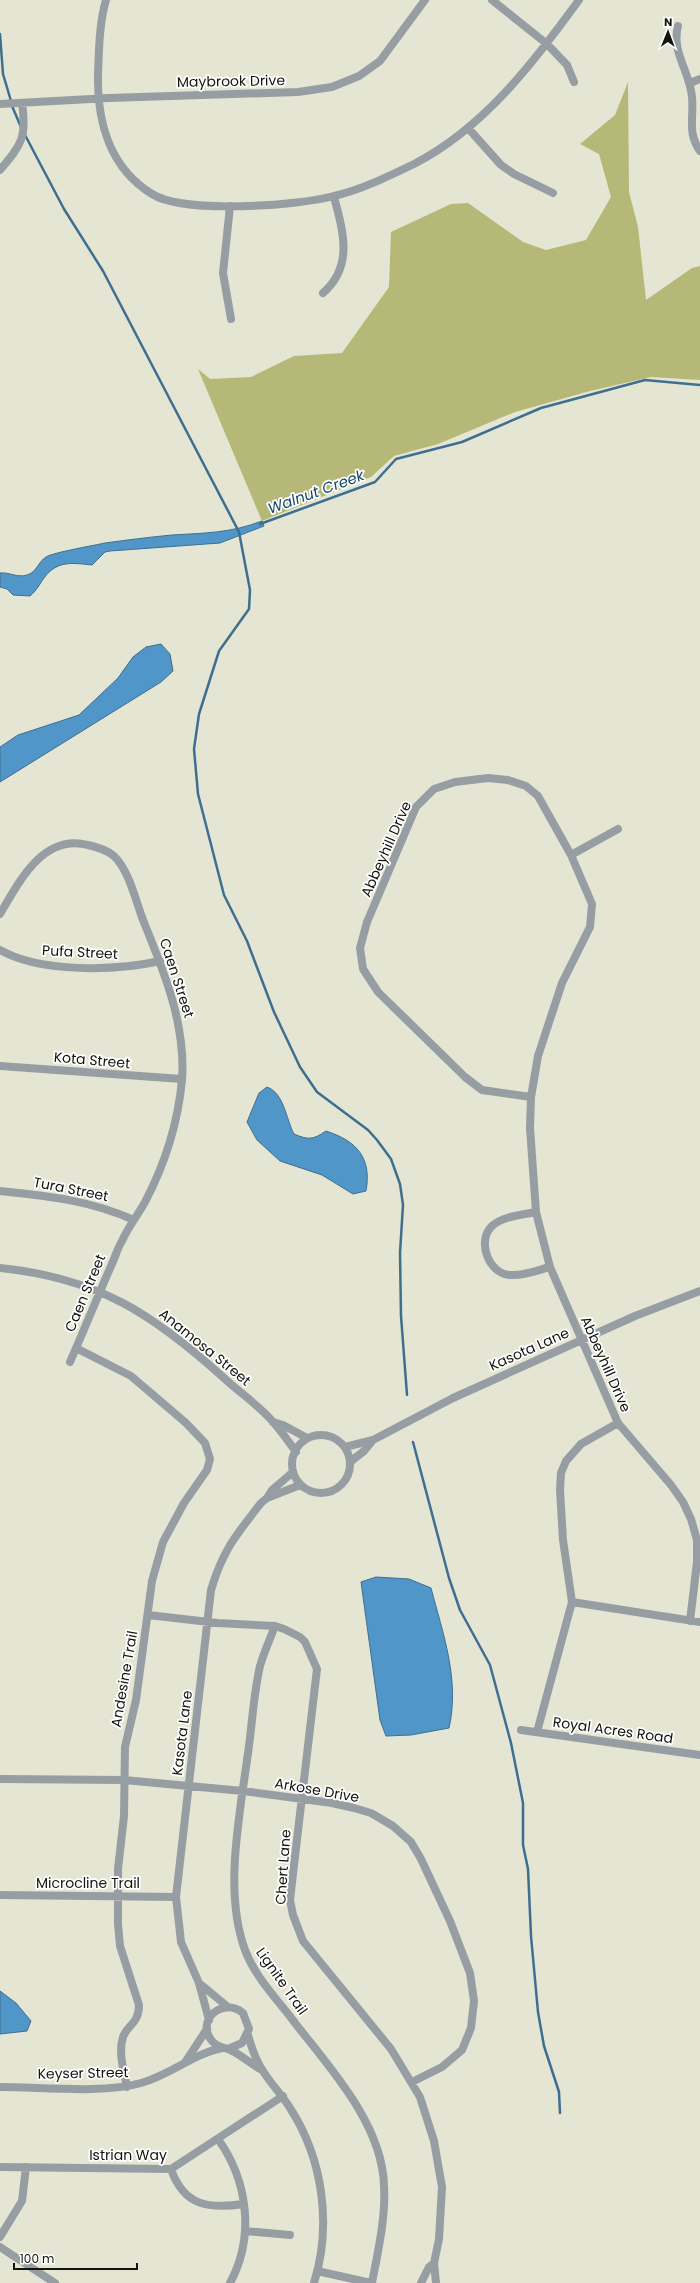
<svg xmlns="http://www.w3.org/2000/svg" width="700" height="2283" viewBox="0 0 700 2283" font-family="Poppins,sans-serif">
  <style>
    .green { fill: #b6b878 }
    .water { fill: #5196c8; stroke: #3e6f90 }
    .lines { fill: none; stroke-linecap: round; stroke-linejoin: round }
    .stream { stroke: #3e6f90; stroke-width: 2.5 }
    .minor { stroke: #979ea3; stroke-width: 8 }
    .labels { text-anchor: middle; stroke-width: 3.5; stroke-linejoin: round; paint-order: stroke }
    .street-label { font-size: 14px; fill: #13140d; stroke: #fff }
    .water-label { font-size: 15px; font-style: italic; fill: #13486a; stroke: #fff }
  </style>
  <rect width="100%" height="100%" fill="#e4e5d2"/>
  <path class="green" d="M 628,82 L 629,192 L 638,227 L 646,300 L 692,268 L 700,266 L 700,380 L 651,377 L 590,391 L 515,412 L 438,444 L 394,456 L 371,477 L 262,521 L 198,369 L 210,379 L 251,377 L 294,356 L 342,353 L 389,287 L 391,232 L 451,204 L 468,203 L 523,242 L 546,250 L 586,240 L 611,197 L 599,154 L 580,144 L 615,115 Z"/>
  <path class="water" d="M 262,521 L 264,526 L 220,543 L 110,551 L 105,552 L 92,565 C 73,563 57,560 44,578 C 39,585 37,590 30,596 L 13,595 L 7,589 L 0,587 L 0,573 C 10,572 17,578 27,575 C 37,572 38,562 46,557 C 51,553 96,545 105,543 C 127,540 150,537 172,535 C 205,533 231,533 262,521 Z
    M 161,644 L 170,654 L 173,671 L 161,682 L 0,782 L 0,747 L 18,735 L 79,715 L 118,678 L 133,657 L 146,647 Z
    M 267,1087 C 284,1093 286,1119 294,1134 C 308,1140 313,1140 326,1131 C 357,1141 372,1158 366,1191 L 353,1194 L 322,1175 L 280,1161 L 257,1140 L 247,1122 L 259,1093 Z
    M 376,1577 L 409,1579 L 431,1588 C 443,1634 460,1680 449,1728 L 411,1735 L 386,1736 L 380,1720 L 361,1582 Z
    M 0,1991 L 16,2003 L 31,2021 L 27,2031 L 0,2034 Z"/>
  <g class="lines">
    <path class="stream" d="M 0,34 L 3,74 L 11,101
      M 12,106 L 21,127
      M 25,135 L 64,209 L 103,271 L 239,532 L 250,590 L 249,609 L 219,651 L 199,714 L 194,749 L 198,794 L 224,895 L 247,941 L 274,1012 L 300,1067 L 317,1092 L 368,1130 L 377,1140 L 391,1159 L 400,1184 L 403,1205 L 400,1253 L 401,1316 L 407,1395
      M 260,524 L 375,482 L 396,459 L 462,442 L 541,408 L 645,380 L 700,385
      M 413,1442 L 449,1578 L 460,1610 L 490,1665 L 511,1743 L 523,1803 L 523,1845 L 528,1869 L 531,1936 L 538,2012 L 544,2046 L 559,2092 L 560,2113"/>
    <path class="minor" d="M 106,0 C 99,24 99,51 98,75 C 97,122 110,168 152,194 C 184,214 296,206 334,196 C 361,190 389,176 414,164 C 484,128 534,62 579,0
      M 492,0 L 547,44 L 567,65 L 574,82
      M 678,26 C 671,52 690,72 692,97 C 694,119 687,132 700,151
      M 690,83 L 700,79
      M 0,104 L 109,98 L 298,92 L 332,87 L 359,76 L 380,61 L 425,0
      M 468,128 L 501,165 L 514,174 L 553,193
      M 0,170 C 22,144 27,137 22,103
      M 230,206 L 223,273 L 231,319
      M 323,293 C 354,266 343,231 334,197
      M 571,855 L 618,829
      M 0,914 C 19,882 43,833 88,845 C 97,847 107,850 114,856 C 131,873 136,904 145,925 C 165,974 186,1026 182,1080 C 178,1122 165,1164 145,1202 C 138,1215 128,1227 122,1241 C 117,1249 115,1258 111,1266 C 97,1298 84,1330 70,1362
      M 0,950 C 40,973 116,971 160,961
      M 0,1066 L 182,1079
      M 531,1097 L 482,1090 L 465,1077 L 378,992 L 363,969 L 360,948 L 367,922 L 416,807 L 434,789 L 455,782 L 488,778 L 508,780 L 526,786 L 538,796 L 571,855 L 592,904 L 590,927 L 562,983 L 538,1056 L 531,1097 L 530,1128 L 536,1212 L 550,1267 L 618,1423 L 671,1485 L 683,1502 L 691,1519 L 697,1540 L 697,1562 L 690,1621
      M 0,1191 C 48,1196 89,1200 134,1220
      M 536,1212 C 522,1215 503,1216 492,1226 C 476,1241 489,1275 511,1275 C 524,1276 538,1270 550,1267
      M 0,1268 C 98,1278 152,1313 224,1378 C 240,1393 260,1406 274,1423 C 282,1432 289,1442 296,1452
      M 76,1348 L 131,1376 L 186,1423 L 205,1443 L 210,1459 L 207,1470 L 184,1503 L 163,1542 L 152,1581 L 136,1700 L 125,1747 L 124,1816 L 118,1869 L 118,1924 L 120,1946 L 139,2005 C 139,2024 127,2025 123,2037 C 118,2052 124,2072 127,2087
      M 273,1422 L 283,1425 L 307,1438
      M292 1464a29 29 0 1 1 58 0a29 29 0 1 1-58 0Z
      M 345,1447 L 373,1440 L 453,1398 L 635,1316 L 700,1291
      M 350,1462 L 364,1451 L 373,1440
      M 267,1498 L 272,1490 L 293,1472
      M 572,1602 L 700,1622
      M 148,1615 L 218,1623 L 275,1626 L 284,1629 L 300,1637 L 305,1642 L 317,1669 L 294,1865 L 290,1900 L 293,1915 L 303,1941 L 391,2049 L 420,2097 L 434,2141 L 442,2187 L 439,2239 L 434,2263 L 436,2283
      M 275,1626 C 270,1639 264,1652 260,1666 C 253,1696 252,1729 247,1760 C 239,1819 224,1893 245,1950 C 255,1977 278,2000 295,2023 C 330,2068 382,2124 384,2185 C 386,2217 378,2251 372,2283
      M 521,1730 L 700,1755
      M 537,1732 L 572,1602 L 563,1540 L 560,1490 L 561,1473 L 566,1461 L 581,1444 L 618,1423
      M 0,1779 L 124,1780 L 243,1791 L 332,1803 L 354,1808 L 371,1813 L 393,1826 L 411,1842 L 421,1859 L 450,1921 L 470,1973 L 474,2001 L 471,2028 L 462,2050 L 442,2067 L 412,2082
      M 0,1895 L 176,1897
      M 199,1983 L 228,2007
      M 209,2020 L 199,1983 L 181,1942 L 176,1897 L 211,1590 C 223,1550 236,1535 261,1503 L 267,1498 L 300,1485
      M 248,2035 C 251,2046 256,2061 263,2071 C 271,2084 282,2095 290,2108 C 323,2159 332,2225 314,2283
      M 228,2049 L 242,2043 L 249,2029 L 243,2013 C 222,1996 195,2021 212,2041 C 217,2047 222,2047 228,2049 C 241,2054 250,2064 262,2070
      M 186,2061 L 207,2029
      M 0,2087 C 41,2087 103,2094 141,2083 C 170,2075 193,2054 222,2048
      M 218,2139 C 248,2181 255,2237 230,2283
      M 0,2167 L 171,2169 L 283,2096
      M 171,2169 C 184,2207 210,2209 244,2204
      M 245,2231 L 290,2235
      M 0,2237 L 22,2201 L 26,2167
      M 0,2247 L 55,2283
      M 317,2271 L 371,2283
      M 421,2283 L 429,2267 L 434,2263"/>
  </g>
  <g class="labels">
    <g class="street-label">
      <text transform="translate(231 81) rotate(-1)" y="5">Maybrook Drive</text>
      <text transform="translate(386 849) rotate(-66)" y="5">Abbeyhill Drive</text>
      <text transform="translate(80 952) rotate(3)" y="5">Pufa Street</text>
      <text transform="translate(177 978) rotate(72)" y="5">Caen Street</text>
      <text transform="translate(92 1060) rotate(5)" y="5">Kota Street</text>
      <text transform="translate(71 1189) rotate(11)" y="5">Tura Street</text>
      <text transform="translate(85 1293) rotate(-67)" y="5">Caen Street</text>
      <text transform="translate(205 1347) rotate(39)" y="5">Anamosa Street</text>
      <text transform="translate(529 1349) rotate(-24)" y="5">Kasota Lane</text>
      <text transform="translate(606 1364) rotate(66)" y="5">Abbeyhill Drive</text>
      <text transform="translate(124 1679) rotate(-80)" y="5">Andesine Trail</text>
      <text transform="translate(613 1730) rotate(8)" y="5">Royal Acres Road</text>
      <text transform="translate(182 1733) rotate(-83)" y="5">Kasota Lane</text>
      <text transform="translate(317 1790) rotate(10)" y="5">Arkose Drive</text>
      <text transform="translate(283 1867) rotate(-86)" y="5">Chert Lane</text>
      <text x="88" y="1888">Microcline Trail</text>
      <text transform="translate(282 1981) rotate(55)" y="5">Lignite Trail</text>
      <text transform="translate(83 2073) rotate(-1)" y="5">Keyser Street</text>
      <text x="128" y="2160">Istrian Way</text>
    </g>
    <g class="water-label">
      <text transform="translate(316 492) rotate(-20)" y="5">Walnut Creek</text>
    </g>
  </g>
  <g transform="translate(668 32) rotate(1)" stroke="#ffffff" stroke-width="3" paint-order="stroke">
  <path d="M0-3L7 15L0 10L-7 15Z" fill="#13140d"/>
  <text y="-6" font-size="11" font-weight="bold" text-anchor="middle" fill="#13140d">N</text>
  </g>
  <path d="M14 2263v6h123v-6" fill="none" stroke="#13140d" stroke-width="2"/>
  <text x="20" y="2263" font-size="12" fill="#13140d" stroke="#ffffff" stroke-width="3" paint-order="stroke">100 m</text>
</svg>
